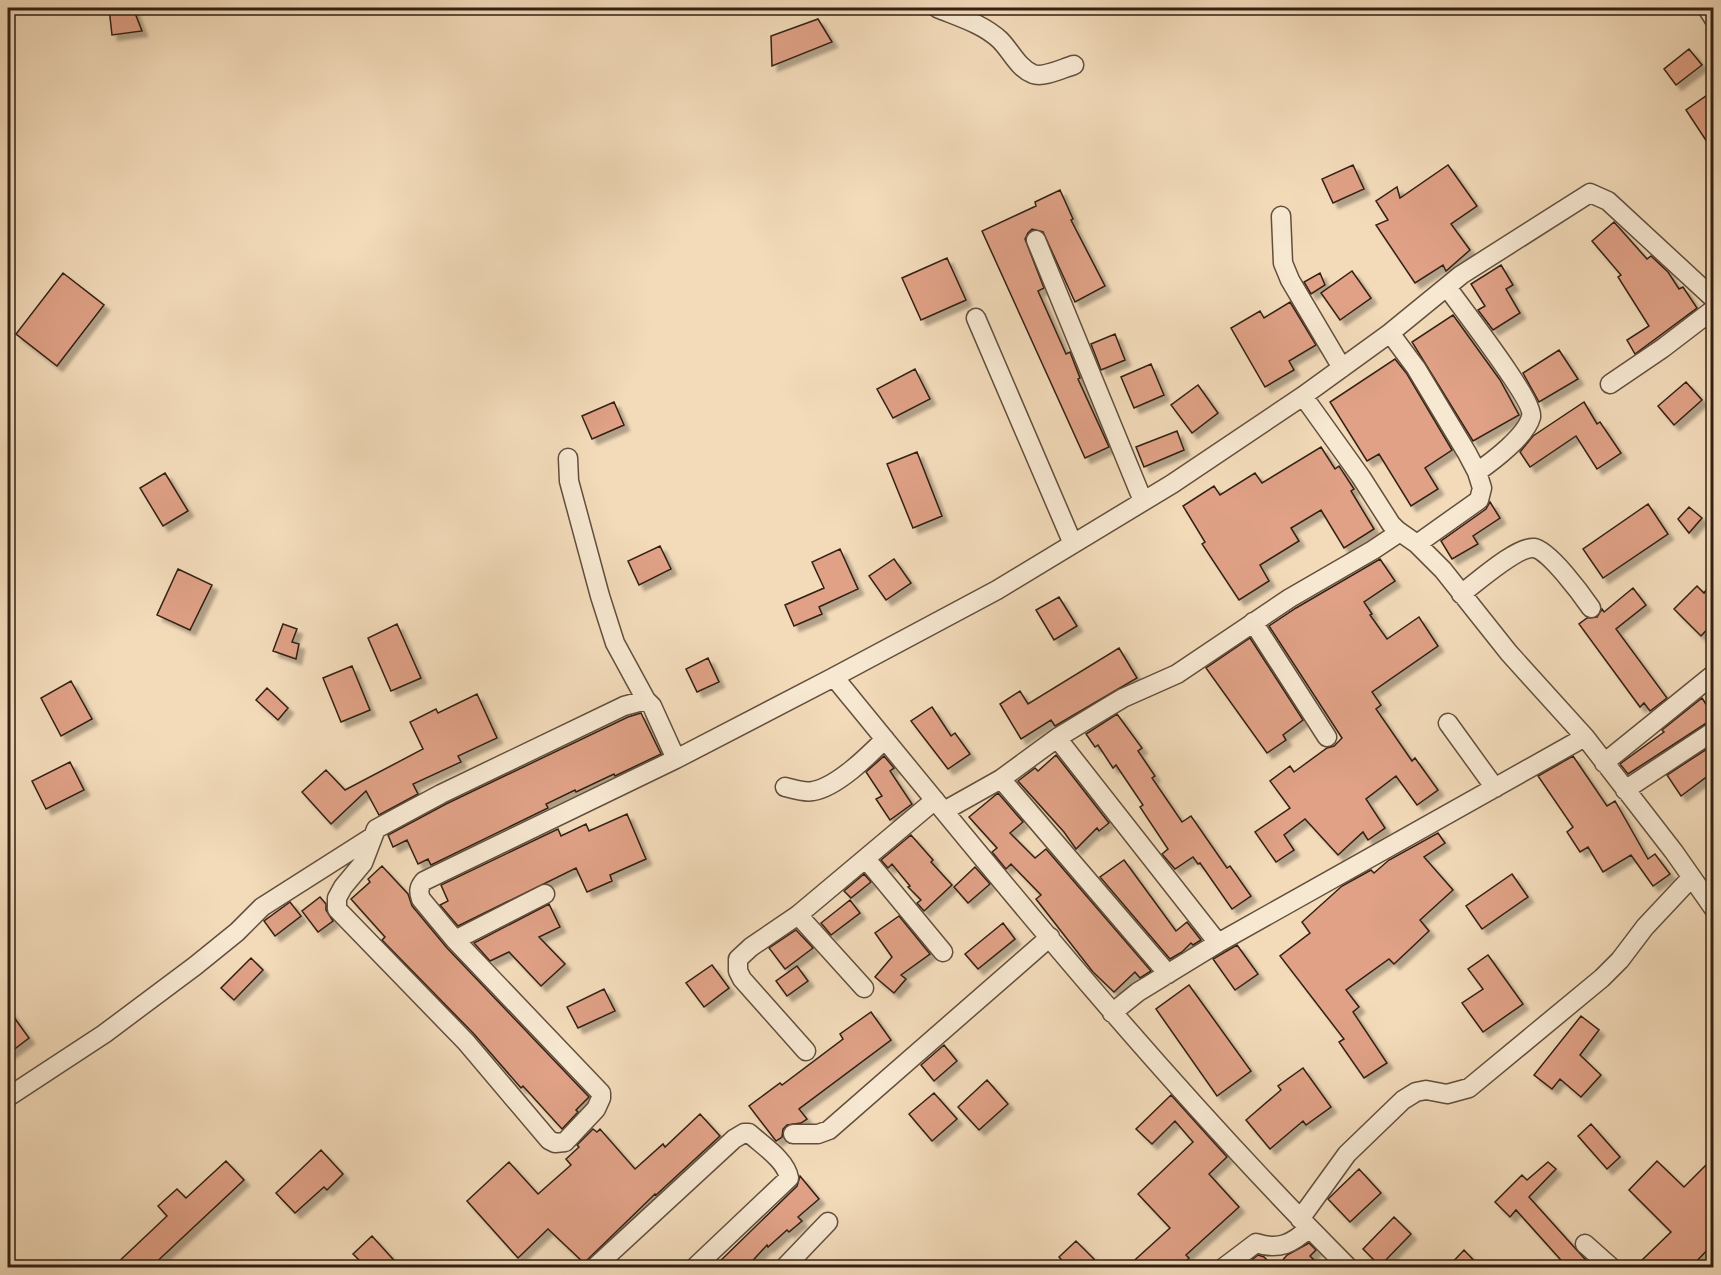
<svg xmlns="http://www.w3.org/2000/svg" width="1721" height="1275" viewBox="0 0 1721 1275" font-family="'Gentium Book Plus',serif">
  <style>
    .building { fill: #e0a186; stroke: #322013; stroke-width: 1.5; filter: url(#shadow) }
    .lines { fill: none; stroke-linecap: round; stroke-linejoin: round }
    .street-casing { stroke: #624f3d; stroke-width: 21 }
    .street { stroke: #f7e8d2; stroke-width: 18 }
  </style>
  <defs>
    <filter id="shadow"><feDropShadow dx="5.5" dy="5.5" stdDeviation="1.5" flood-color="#0004"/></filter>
  </defs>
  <rect width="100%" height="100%" fill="#f3dbba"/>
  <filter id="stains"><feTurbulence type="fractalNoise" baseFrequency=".00333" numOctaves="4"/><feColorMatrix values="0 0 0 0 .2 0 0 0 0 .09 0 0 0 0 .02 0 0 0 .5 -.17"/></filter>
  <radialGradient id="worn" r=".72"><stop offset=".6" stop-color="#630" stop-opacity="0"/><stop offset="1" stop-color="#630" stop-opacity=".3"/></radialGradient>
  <path class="building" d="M 109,8 L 133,8 L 142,31 L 112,35 Z
    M 818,19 L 832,42 L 772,66 L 771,36 Z
    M 1689,49 L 1702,65 L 1676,85 L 1664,69 Z
    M 1713,91 L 1713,151 L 1686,110 Z
    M 1353,165 L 1364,189 L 1333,203 L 1322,179 Z
    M 1448,165 L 1477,206 L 1451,224 L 1470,250 L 1446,271 L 1443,265 L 1415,283 L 1376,225 L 1388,220 L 1376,201 L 1397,187 L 1400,198 Z
    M 1060,190 L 1073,219 L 1071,220 L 1105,286 L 1075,302 L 1043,232 L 1032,229 L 1028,233 L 1025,239 L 1044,288 L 1038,291 L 1066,354 L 1070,352 L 1080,378 L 1078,379 L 1109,447 L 1085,458 L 982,231 L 1036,206 L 1035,202 Z
    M 1614,222 L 1647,259 L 1651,256 L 1668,272 L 1679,289 L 1683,287 L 1697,308 L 1635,354 L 1627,340 L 1649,326 L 1618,277 L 1621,275 L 1592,241 Z
    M 947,258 L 966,300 L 921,320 L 902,278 Z
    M 1501,265 L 1513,285 L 1506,289 L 1520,313 L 1493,330 L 1478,310 L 1485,306 L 1471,284 Z
    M 1352,271 L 1371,298 L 1340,320 L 1321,293 Z
    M 63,273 L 104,305 L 57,366 L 16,334 Z
    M 1320,273 L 1325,285 L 1311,294 L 1304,282 Z
    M 1290,302 L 1316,345 L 1289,361 L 1294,370 L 1265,387 L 1231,328 L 1260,311 L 1264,318 Z
    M 1453,315 L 1500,380 L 1519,415 L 1473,441 L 1412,342 Z
    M 1115,334 L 1125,360 L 1101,370 L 1091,344 Z
    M 1559,350 L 1578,379 L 1539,402 L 1523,373 Z
    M 1395,359 L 1407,374 L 1452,450 L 1425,468 L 1438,489 L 1411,506 L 1379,454 L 1367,461 L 1330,402 Z
    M 1151,364 L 1164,395 L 1134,408 L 1121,377 Z
    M 915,369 L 930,399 L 893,418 L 877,389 Z
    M 1686,382 L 1702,400 L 1674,425 L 1658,406 Z
    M 1198,385 L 1218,413 L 1192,433 L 1171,405 Z
    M 614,402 L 624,425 L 592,439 L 582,416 Z
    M 1584,402 L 1597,424 L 1600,422 L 1621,453 L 1597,469 L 1576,436 L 1530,467 L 1520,452 L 1533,436 Z
    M 1177,431 L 1184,450 L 1144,467 L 1136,447 Z
    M 1321,447 L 1335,469 L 1339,466 L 1354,489 L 1351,491 L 1374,529 L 1344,548 L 1321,510 L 1291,528 L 1299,541 L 1260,565 L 1269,581 L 1239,600 L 1202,544 L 1205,542 L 1183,506 L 1214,486 L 1220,495 L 1255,473 L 1262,483 Z
    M 917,452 L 942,516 L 913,528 L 887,464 Z
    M 165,473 L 188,511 L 163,526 L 140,488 Z
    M 1490,502 L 1500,518 L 1473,536 L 1478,544 L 1452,559 L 1441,541 L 1486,509 Z
    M 1648,504 L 1668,534 L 1603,578 L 1583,549 Z
    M 1689,507 L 1702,518 L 1689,533 L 1678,519 Z
    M 660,546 L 671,569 L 639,585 L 628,561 Z
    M 840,549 L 858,589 L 819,607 L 822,614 L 794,626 L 785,605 L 824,588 L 812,562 Z
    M 894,559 L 911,583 L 886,600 L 869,576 Z
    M 1380,559 L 1395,581 L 1364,602 L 1372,614 L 1370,615 L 1387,639 L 1419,617 L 1438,646 L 1372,692 L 1381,705 L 1376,709 L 1412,761 L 1415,758 L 1438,790 L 1417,805 L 1396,776 L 1366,799 L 1385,828 L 1368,840 L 1363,832 L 1338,855 L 1305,819 L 1284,835 L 1294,850 L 1276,862 L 1255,832 L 1290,808 L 1270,781 L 1290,766 L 1294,772 L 1327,748 L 1334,746 L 1342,738 L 1269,626 L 1296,608 Z
    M 178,569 L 212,585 L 190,630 L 157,615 Z
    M 1713,581 L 1713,623 L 1701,636 L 1674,609 L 1697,586 L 1704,593 Z
    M 1633,588 L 1646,605 L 1616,629 L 1667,698 L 1650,711 L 1644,703 L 1640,707 L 1579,624 L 1587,618 L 1597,617 L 1602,609 L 1604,612 Z
    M 1059,597 L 1077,626 L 1054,640 L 1036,610 Z
    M 283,624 L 297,629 L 292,642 L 299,644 L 296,659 L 273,651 Z
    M 397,624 L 421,678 L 391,691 L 368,638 Z
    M 1250,638 L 1303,720 L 1283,735 L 1286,740 L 1267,753 L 1206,668 Z
    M 1119,648 L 1137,678 L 1055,726 L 1051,720 L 1021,739 L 1000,704 L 1020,691 L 1028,704 Z
    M 708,658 L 719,682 L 697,692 L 686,669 Z
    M 352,666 L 370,710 L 341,722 L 323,678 Z
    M 71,681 L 92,719 L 61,736 L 41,698 Z
    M 267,688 L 288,708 L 278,720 L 256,700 Z
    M 477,694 L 497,738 L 458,756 L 461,762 L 413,784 L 418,794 L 379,815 L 366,791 L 331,824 L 302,792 L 326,770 L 345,790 L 423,749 L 410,722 L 436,709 L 438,713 Z
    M 1702,698 L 1713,715 L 1713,720 L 1708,722 L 1628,774 L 1620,764 L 1664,732 L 1662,730 Z
    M 932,707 L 951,736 L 955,733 L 970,754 L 948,769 L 911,721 Z
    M 641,713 L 661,754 L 615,776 L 614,774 L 576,792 L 575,790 L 546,804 L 548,808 L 431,865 L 428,859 L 418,864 L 407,840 L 393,847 L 388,835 L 446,804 L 628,717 Z
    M 1117,714 L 1142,748 L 1138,751 L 1155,776 L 1152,778 L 1182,822 L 1191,816 L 1227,868 L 1230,866 L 1251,896 L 1232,909 L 1200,863 L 1198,864 L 1193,857 L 1175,869 L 1162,854 L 1168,849 L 1140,807 L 1143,805 L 1116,765 L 1113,768 L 1098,745 L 1095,747 L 1086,734 Z
    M 1713,745 L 1713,772 L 1681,796 L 1667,775 Z
    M 1056,755 L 1109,823 L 1099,831 L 1097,828 L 1076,849 L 1064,832 L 1018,781 L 1035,768 L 1038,771 Z
    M 884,756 L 894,768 L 890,771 L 912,804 L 890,820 L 876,799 L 882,796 L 866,772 Z
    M 1573,756 L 1607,806 L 1615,801 L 1648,859 L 1655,854 L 1670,874 L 1653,886 L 1631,855 L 1603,872 L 1588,847 L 1580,852 L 1567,832 L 1573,827 L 1538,776 Z
    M 70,762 L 84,790 L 46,809 L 32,781 Z
    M 998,793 L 1023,822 L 1010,833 L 1035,858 L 1046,849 L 1151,971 L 1140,978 L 1135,972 L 1114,992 L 1093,972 L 1036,899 L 1041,895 L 1011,864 L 1006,869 L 992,852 L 997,848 L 969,817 Z
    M 627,814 L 646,859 L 610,875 L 612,881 L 587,892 L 576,868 L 458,926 L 440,905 L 448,901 L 441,885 L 558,829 L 561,836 L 586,824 L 589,831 Z
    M 1438,833 L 1445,843 L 1424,857 L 1453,890 L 1420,920 L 1429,931 L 1409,950 L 1394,964 L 1389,959 L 1346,990 L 1359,1007 L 1353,1012 L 1387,1063 L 1364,1078 L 1339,1042 L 1344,1039 L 1280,956 L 1310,933 L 1302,922 L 1342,886 L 1371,870 L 1374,873 L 1389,860 Z
    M 911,835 L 933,860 L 931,862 L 952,885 L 924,911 L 917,903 L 921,900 L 908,887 L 910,886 L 892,864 L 888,868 L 881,860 Z
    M 1124,860 L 1176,931 L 1187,922 L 1201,940 L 1193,945 L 1191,943 L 1182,952 L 1170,959 L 1100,877 Z
    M 382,866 L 408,894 L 412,906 L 447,948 L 589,1097 L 576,1110 L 578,1112 L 562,1129 L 523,1086 L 521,1088 L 474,1034 L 382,940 L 385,937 L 351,899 L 370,882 L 368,879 Z
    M 975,867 L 990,884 L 968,903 L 954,887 Z
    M 864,874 L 871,882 L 851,898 L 844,891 Z
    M 1512,874 L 1528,897 L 1482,929 L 1466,906 Z
    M 320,897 L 326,904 L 326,910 L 333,921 L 318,932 L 302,911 Z
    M 850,900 L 860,913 L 831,935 L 821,923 Z
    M 290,902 L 301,916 L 275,936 L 264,921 Z
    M 549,904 L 560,927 L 539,937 L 565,964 L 541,986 L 509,952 L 490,961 L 474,943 Z
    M 899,916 L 930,954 L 901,975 L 906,979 L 894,993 L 875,977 L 892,957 L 875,933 Z
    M 1003,923 L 1015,939 L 978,969 L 965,954 Z
    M 796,930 L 813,948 L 785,969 L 769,948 Z
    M 1237,945 L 1258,974 L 1235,990 L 1213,959 Z
    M 1488,955 L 1523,1004 L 1483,1032 L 1462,1003 L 1483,989 L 1468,969 Z
    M 251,958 L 263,970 L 234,1000 L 221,988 Z
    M 712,965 L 729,988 L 704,1007 L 686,983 Z
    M 797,966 L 808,981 L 787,996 L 776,981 Z
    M 1189,985 L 1251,1071 L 1217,1096 L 1156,1009 Z
    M 604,989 L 615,1011 L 578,1028 L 567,1007 Z
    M 8,1009 L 29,1038 L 8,1054 Z
    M 871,1012 L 891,1040 L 799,1109 L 807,1119 L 801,1123 L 787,1125 L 783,1129 L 782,1137 L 776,1141 L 749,1106 L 780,1083 L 782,1085 L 843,1039 L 840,1034 Z
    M 1581,1016 L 1599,1030 L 1580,1055 L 1601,1075 L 1581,1097 L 1560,1079 L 1552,1089 L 1534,1075 Z
    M 944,1045 L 957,1061 L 934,1081 L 921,1065 Z
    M 1303,1068 L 1331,1107 L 1306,1125 L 1303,1121 L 1270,1149 L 1246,1120 L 1281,1090 L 1278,1086 Z
    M 987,1080 L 1008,1104 L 979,1130 L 958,1107 Z
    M 934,1093 L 957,1119 L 932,1141 L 909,1114 Z
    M 1171,1095 L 1227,1157 L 1209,1174 L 1239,1207 L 1186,1255 L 1189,1258 L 1179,1268 L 1126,1268 L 1170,1228 L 1138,1194 L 1193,1142 L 1175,1121 L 1152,1144 L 1136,1129 Z
    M 700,1114 L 720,1136 L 656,1195 L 655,1194 L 584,1263 L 548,1229 L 518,1258 L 467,1201 L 509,1162 L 538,1194 L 571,1165 L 566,1159 L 579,1147 L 577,1145 L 593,1129 L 597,1132 L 600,1129 L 635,1169 L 663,1144 L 665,1147 Z
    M 1591,1124 L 1620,1157 L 1607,1169 L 1578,1136 Z
    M 321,1150 L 343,1174 L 327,1190 L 324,1187 L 295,1213 L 276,1193 Z
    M 1713,1158 L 1713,1244 L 1690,1268 L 1650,1268 L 1642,1260 L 1671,1232 L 1629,1190 L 1657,1161 L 1684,1187 Z
    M 226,1161 L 244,1180 L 150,1268 L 112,1268 L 167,1216 L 158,1206 L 177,1189 L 186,1198 Z
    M 1548,1162 L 1556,1169 L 1529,1197 L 1593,1268 L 1568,1268 L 1516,1210 L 1510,1217 L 1495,1202 L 1522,1175 L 1527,1180 Z
    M 1359,1169 L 1381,1193 L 1350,1222 L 1328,1199 Z
    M 800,1176 L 819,1199 L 798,1217 L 802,1221 L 789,1232 L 787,1230 L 768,1247 L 767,1245 L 746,1268 L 713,1268 L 797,1186 Z
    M 1394,1217 L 1411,1234 L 1380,1266 L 1363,1249 Z
    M 372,1236 L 401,1268 L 351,1268 L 359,1260 L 353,1254 Z
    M 1076,1241 L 1094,1259 L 1086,1268 L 1069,1268 L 1059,1257 Z
    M 1309,1243 L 1316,1250 L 1310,1256 L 1322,1268 L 1276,1268 L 1287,1255 Z
    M 1464,1250 L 1481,1268 L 1447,1268 Z
    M 1258,1255 L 1264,1257 L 1275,1268 L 1242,1268 Z"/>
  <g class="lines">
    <g class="street-casing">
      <path id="street" d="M 937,8 C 959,17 983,24 1000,40 C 1011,51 1018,68 1033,74 C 1044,78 1063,68 1074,65
        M 1707,8 L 1714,19
        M 1281,216 L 1283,263 L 1290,280 L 1342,368
        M 1036,240 L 1143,501
        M 1447,287 C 1460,306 1535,401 1531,417 C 1526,436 1493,461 1477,472
        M 976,318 L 1073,544
        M 1390,333 L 1416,368 L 1467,453 L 1477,472 L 1482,488 L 1479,500 L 1417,544
        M 1610,384 L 1663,348 L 1714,309
        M 1303,396 L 1361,477 L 1391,524 L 1397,530 L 1417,544 L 1443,570 L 1509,653 L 1585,737 L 1674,852 L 1714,909
        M 568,458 L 569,481 L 600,596 L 615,643 L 646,700
        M 1461,594 C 1476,583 1517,546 1534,548 C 1549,550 1582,595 1591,608
        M 1253,622 L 1327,737
        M 646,700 L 652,706 L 676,759 L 424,881 C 419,887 418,891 421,899 L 455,940 L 601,1093 L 601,1098 L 596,1109 L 565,1142 L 555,1143 L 549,1140 L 466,1042 L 337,909 L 337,898 L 343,887 L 363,863 L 376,829 L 441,794 L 624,706 Z
        M 1448,723 L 1495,788
        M 1057,738 L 1218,943
        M 676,759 L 834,677
        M 1604,763 L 1714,674
        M 1001,779 L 1168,974
        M 785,787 C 794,789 803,793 813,791 C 837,787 868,756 885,739
        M 1625,790 L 1714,731
        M 944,811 L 1001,779 L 1057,738 L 1103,710 L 1123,698 L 1177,674 L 1290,598 L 1373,550 L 1400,532
        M 866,859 L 943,952
        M 798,915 L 864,988
        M 455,940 L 545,894
        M 1112,1013 L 1138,992 L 1218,943 L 1585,737
        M 806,1051 L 742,979 L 738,971 L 738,959 L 751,947 L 798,915 L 935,800
        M 8,1097 L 104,1034 L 195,966 L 237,932 L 262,907 L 372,837
        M 793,1134 L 818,1134 L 829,1130 L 1050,937
        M 1300,1219 L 1347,1154 L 1403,1100 L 1416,1092 L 1426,1090 L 1447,1094 L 1469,1088 L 1602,978 L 1620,960 L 1645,927 L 1691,878
        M 1585,1244 L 1612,1268
        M 594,1268 L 734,1139 L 744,1133 L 749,1133 C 762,1145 786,1160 789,1178 L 694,1268
        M 784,1268 L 828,1222
        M 1223,1268 L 1256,1243 C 1279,1251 1293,1243 1309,1228
        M 1349,1268 C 1164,1083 999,879 834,677 L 997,590 L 1172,484 L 1303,396 L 1390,333 L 1461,275 L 1590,193 L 1608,201 L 1714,299"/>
    </g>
    <use href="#street" class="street"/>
  </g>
  <rect width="1721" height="1275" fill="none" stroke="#f3dbba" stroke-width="30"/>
  <rect x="9" y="9" width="1703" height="1257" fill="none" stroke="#322013" stroke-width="3"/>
  <rect x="15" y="15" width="1691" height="1245" fill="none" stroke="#322013" stroke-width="1.5"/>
  <rect width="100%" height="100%" filter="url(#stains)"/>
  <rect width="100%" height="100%" fill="url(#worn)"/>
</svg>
